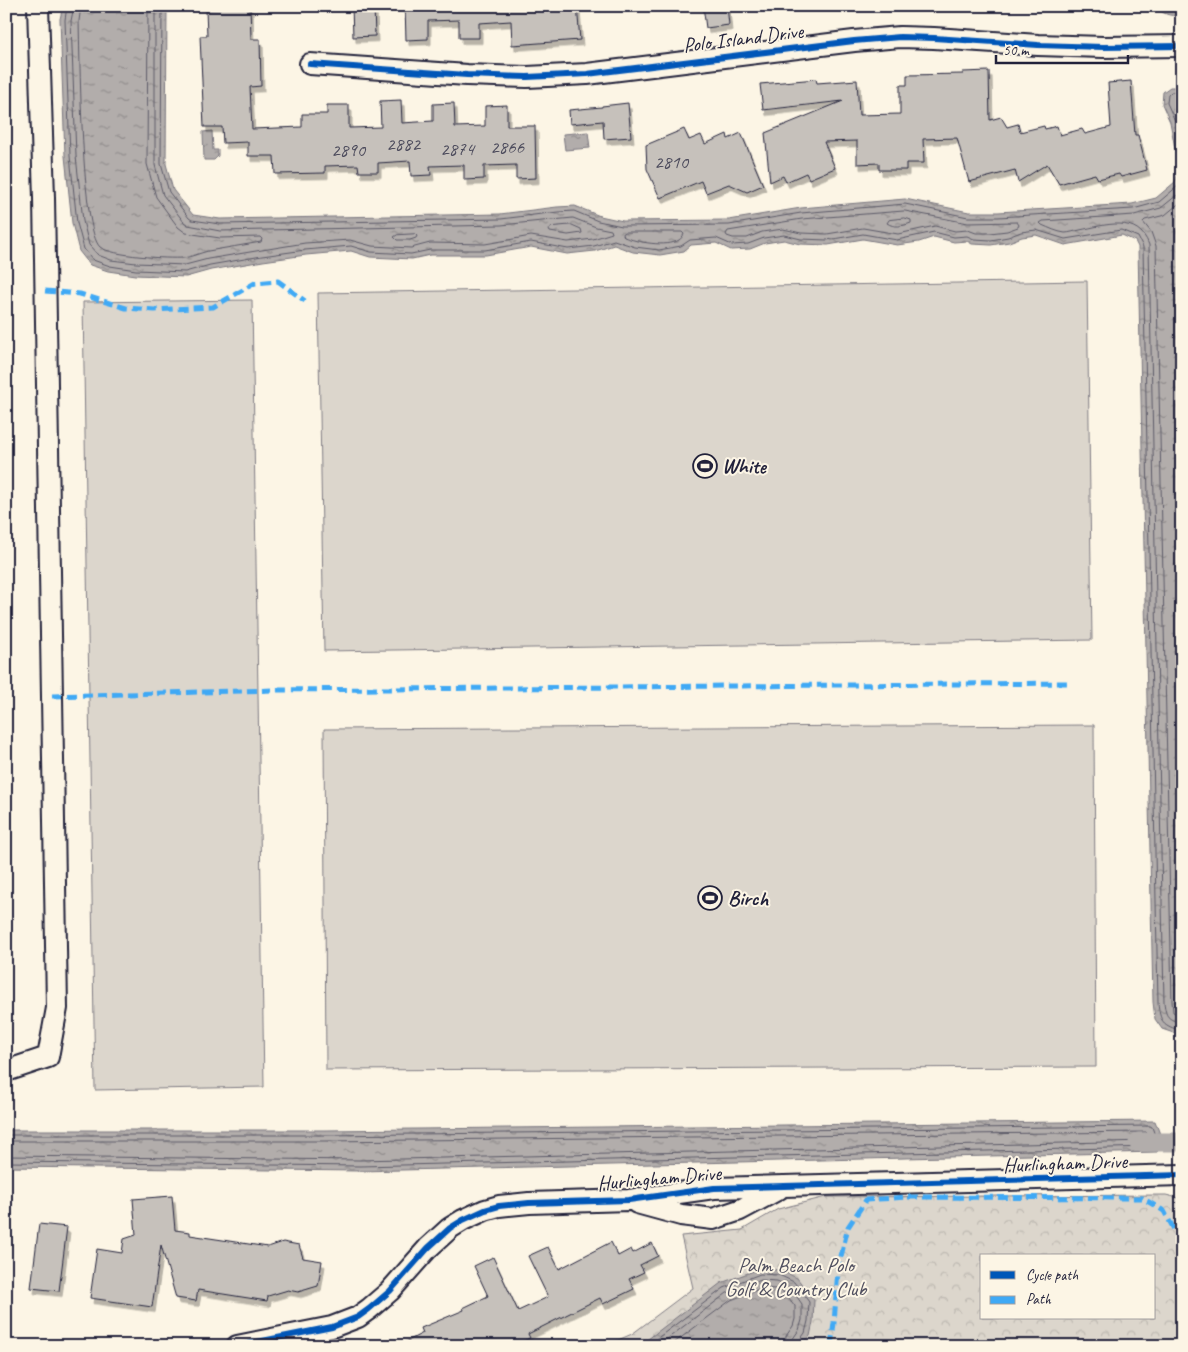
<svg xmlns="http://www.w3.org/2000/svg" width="1188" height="1352" viewBox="0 0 1188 1352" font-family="Caveat,sans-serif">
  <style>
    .forest { fill: url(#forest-crowns); stroke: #7f7c84; fill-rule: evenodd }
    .garden { fill: #dcd6cc; stroke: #7f7c84 }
    .water { fill: url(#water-ripples); stroke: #78757e }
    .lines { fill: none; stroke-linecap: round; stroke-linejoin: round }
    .shore { stroke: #5c5a68; stroke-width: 1 }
    .canal { stroke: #b2adab; stroke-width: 19 }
    .building { fill: #c6c1bb; stroke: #22223b; filter: url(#shadow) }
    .minor-casing { stroke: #22223b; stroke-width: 24 }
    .minor { stroke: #fcf5e5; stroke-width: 20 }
    .quiet { stroke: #3fa9f5; stroke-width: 5; stroke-dasharray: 10 5; stroke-linecap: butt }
    .cycleway-casing { stroke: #fcf5e5; stroke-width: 9 }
    .cycleway { stroke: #0057b8; stroke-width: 6 }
    .labels { text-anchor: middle; stroke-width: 4; stroke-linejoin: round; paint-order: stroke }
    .number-label { font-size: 19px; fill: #4b4a5b }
    .street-label { font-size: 21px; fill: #22223b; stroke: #fcf5e5 }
    .poi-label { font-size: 21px; font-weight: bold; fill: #22223b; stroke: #fcf5e5; text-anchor: start }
    .park-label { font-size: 21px; fill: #504f5f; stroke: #fcf5e5 }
  </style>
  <defs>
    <pattern id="forest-crowns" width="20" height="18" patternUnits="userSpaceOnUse" patternTransform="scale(1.25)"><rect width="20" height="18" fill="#dcd6cc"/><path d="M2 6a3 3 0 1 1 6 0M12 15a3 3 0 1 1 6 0" fill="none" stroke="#bcb7b0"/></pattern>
    <pattern id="water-ripples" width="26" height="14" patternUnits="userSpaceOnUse" patternTransform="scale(1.25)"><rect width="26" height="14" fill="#b2adab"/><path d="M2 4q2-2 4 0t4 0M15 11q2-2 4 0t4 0" fill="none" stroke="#908c8c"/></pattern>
    <filter id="shadow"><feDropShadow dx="3" dy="5.5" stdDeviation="0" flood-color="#0004"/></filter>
  </defs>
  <rect width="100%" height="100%" fill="#fcf5e5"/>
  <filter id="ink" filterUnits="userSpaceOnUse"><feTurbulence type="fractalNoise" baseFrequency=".02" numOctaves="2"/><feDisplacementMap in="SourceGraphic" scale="10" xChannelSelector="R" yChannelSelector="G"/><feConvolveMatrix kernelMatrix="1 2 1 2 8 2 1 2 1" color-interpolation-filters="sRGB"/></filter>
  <g filter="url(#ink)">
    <path class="forest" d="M 1166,1195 L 1182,1199 L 1182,1346 L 604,1346 L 632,1334 L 693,1288 L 681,1236 L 742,1230 L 778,1209 L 826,1197 ZM 982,1256 L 1154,1256 L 1154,1318 L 982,1318 Z"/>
    <path class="garden" d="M 1087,281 L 1092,640 L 324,651 L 318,293 Z
      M 252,300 L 264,1087 L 95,1090 L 83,302 Z
      M 1094,725 L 1096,1067 L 326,1070 L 324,729 Z"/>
    <path class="water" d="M 63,6 L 167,6 L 166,164 L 173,190 L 193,215 L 220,219 L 500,214 L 557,207 L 575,206 L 600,216 L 623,221 L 729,220 L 801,208 L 905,199 L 969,212 L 998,212 L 1132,204 L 1156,198 L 1175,182 L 1179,169 L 1170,122 L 1162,104 L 1163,92 L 1170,87 L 1180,87 L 1182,89 L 1182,1036 L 1162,1029 L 1155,1019 L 1153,1002 L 1138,247 L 1135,241 L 1122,235 L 1065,245 L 1036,235 L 1022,237 L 1009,242 L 991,245 L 972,244 L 967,241 L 954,242 L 934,237 L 919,242 L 897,245 L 863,239 L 828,245 L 800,244 L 784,240 L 765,243 L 750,249 L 731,250 L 716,243 L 691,245 L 684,251 L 660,255 L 633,252 L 614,245 L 595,251 L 567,254 L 531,247 L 486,255 L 430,255 L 412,259 L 370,257 L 351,251 L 306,255 L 263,261 L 211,270 L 186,277 L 135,275 L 108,271 L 90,265 L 79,251 L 72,223 L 65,156 L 60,19 Z
      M 1158,6 L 1182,6 L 1182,14 C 1173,17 1166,15 1159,10 Z
      M 212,131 L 213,150 L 218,150 L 218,156 L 214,160 L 204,160 L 203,132 Z
      M 588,132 L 590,148 L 565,150 L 563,134 Z
      M 1155,1121 L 1163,1142 L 1157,1152 L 360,1171 L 6,1167 L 6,1130 L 325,1130 Z
      M 759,1269 L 780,1270 L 797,1278 L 814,1300 L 813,1322 L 810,1336 L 801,1346 L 639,1346 L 721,1283 Z"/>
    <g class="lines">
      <path class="shore" d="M 67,6 L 65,20 L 70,156 L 77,223 L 84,249 L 93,260 L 110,266 L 136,270 L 185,272 L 210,265 L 262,256 L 305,250 L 351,246 L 371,252 L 411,254 L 430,250 L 485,250 L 531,242 L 568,249 L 594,246 L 614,240 L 635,247 L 659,250 L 681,246 L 690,240 L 716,238 L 732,245 L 748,244 L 764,238 L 784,235 L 801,239 L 827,240 L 863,234 L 897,240 L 934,232 L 954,237 L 967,236 L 974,239 L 991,240 L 1008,237 L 1021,232 L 1036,230 L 1065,239 L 1121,230 L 1138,237 L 1143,247 L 1158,1002 C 1160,1022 1162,1025 1182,1031
        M 74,6 L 71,21 L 76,156 L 83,221 L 89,245 L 98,255 L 111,260 L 136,263 L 185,265 L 208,259 L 262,250 L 305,243 L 350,240 L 372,246 L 411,248 L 430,243 L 485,244 L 531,236 L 568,242 L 593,239 L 612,233 L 611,230 L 596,227 L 573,218 L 501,225 L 220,231 L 188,225 L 184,222 L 163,195 L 155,165 L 155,6
        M 81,6 L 79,21 C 80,55 81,230 100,247 C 111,256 168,259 183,258 C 191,257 200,253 208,251 C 226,248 243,245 261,242 L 262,239 L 260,237 L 220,238 L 186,233 L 178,227 L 156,197 L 147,164 L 148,6
        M 162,6 L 161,164 L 169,192 L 189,218 L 192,220 L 220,224 L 501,219 L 558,212 L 574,211 L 598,221 L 622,226 L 729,225 L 801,213 L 905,204 L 968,217 L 998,217 L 1133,209 L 1159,202 L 1179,185 L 1182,178
        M 1182,92 L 1171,92 L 1168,95 L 1167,103 L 1175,121 L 1182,155
        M 1182,191 L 1161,208 L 1134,215 L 1043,221 L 1040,223 L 1042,225 C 1049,228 1057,232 1065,233 C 1069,233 1075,231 1080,230 C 1105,225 1138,214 1149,245 L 1164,1002 C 1166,1018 1167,1018 1182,1024
        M 1182,201 L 1165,215 L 1145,220 L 1143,222 L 1151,232 L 1156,246 L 1172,1001 L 1173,1012 L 1182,1016
        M 905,211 L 968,223 L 1017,222 L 1019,225 L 1018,227 L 1007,231 L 990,233 L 976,233 L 968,230 L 955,231 L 935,226 L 898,234 L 863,228 L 827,234 L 801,233 L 783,229 L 762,232 L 747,238 L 733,238 L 727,236 L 726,234 L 728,231 L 802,219 Z
        M 905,218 L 911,220 L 911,223 C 903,226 894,228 887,223 L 889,220 Z
        M 572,225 L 581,229 L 582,233 L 568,235 L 550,232 L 549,230 L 551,227 Z
        M 626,232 L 682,232 L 684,234 C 683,236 681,239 679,240 C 667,248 637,242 624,237 L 623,234 Z
        M 415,234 L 417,236 L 416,238 L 410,240 L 397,240 L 394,237 L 397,235 Z
        M 6,1135 L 325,1135 L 1150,1126 L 1152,1127 L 1157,1141 L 1153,1147 L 360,1166 L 6,1162
        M 6,1141 L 325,1141 L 1146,1132 L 1148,1134 L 1149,1138 L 1147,1141 L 360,1160 L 6,1156
        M 647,1346 L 724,1288 L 760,1274 L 779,1275 L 794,1282 L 809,1302 L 808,1321 L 805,1333 L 799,1341 L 798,1346
        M 658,1346 L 727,1293 L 761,1280 L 777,1281 L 790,1287 L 802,1304 L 802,1320 L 799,1330 L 792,1340 L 791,1346
        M 670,1346 L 731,1300 L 762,1288 L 775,1289 L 785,1293 L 795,1306 L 795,1319 L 793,1326 L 786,1336 L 784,1346"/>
      <path class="canal" d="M 1138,1142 L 1182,1142"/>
    </g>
    <path class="building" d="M 220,6 L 250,6 L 251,39 L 260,39 L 261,86 L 250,87 L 252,129 L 302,127 L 302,114 L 327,114 L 327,105 L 349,105 L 349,128 L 381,127 L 380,101 L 401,100 L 402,123 L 433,121 L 433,104 L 454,103 L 455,127 L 485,126 L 485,106 L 507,105 L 507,126 L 535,126 L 536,178 L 516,179 L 516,165 L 484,166 L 484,179 L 464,180 L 464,165 L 430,166 L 431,175 L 411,176 L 410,161 L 378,163 L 378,172 L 359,172 L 358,165 L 325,166 L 325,173 L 275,174 L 274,156 L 248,156 L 248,142 L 223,143 L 222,127 L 204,127 L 200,36 L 207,36 L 206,10 L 220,9 Z
      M 352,6 L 374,6 L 375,36 L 353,37 Z
      M 405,6 L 577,6 L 580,40 L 512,45 L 511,21 L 479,23 L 479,38 L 459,38 L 459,20 L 428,21 L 428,39 L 406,40 Z
      M 703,6 L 727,6 L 729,25 L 706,28 Z
      M 989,71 L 990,120 L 1001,117 L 1007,127 L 1018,124 L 1020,132 L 1044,126 L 1045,129 L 1057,126 L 1060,135 L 1082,129 L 1085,134 L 1111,127 L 1108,83 L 1131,81 L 1135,135 L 1138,135 L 1147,170 L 1121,177 L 1119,174 L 1098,179 L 1095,174 L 1059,184 L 1047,164 L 1018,182 L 1015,170 L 969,182 L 957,138 L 923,139 L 924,163 L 906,163 L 906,170 L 879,170 L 879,163 L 857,164 L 857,141 L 824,142 L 835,168 L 809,179 L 806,173 L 786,182 L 783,176 L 770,182 L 765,133 L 843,101 L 763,110 L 760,84 L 816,79 L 817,83 L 857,80 L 859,115 L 900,114 L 900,85 L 907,85 L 907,75 L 963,74 L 963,72 Z
      M 628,103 L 631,137 L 604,139 L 603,121 L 570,124 L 569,110 L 602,107 L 602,106 Z
      M 684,129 L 689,140 L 701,135 L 705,144 L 727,134 L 728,139 L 741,133 L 763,185 L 747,192 L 729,184 L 706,193 L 701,181 L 660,198 L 647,169 L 646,145 Z
      M 172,1196 L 175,1230 L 190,1232 L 190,1235 L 268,1247 L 283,1242 L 299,1245 L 303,1258 L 322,1261 L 318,1286 L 298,1292 L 288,1290 L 268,1296 L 267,1301 L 198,1290 L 196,1301 L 176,1298 L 161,1245 L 152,1307 L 90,1298 L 97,1249 L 122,1253 L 124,1239 L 136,1235 L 133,1199 Z
      M 39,1224 L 67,1227 L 59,1291 L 31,1288 Z
      M 611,1242 L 618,1256 L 631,1249 L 633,1253 L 652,1243 L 658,1256 L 640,1265 L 644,1272 L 629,1279 L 634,1289 L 603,1304 L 600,1298 L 528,1334 L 530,1338 L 512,1346 L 398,1346 L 423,1333 L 421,1328 L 464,1310 L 463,1308 L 488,1296 L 474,1266 L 493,1257 L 518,1311 L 548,1297 L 528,1256 L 548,1247 L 559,1269 Z"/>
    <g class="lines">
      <g class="minor-casing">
        <path id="minor" d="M 310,64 L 467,75 L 527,77 L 587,74 L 854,41 L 900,37 L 934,38 L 1038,45 L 1103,47 L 1182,46
          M 6,1071 L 48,1057 L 57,1008 L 44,198 L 38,6
          M 637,1203 L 681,1215 L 713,1219 L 740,1210 L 779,1189
          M 237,1346 L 332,1327 L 358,1317 L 369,1309 L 390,1291 L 428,1248 L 450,1228 L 463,1220 L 485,1210 L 499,1206 L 529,1203 L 629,1200 L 714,1188 L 1182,1175"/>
      </g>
      <use href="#minor" class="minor"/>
      <path class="quiet" d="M 45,291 L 80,294 L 126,308 L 155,310 L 213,307 L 255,283 L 278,281 L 305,301
        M 52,696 L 276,690 L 1071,683
        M 831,1346 L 834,1323 L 838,1269 L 848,1227 L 866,1200 L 907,1197 L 1142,1198 L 1164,1211 L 1182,1244"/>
      <g class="cycleway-casing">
        <path id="cycleway" d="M 310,64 L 467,75 L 527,77 L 587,74 L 854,41 L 900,37 L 934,38 L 1038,45 L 1103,47 L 1182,46
          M 237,1346 L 332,1327 L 358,1317 L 369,1309 L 390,1291 L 428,1248 L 450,1228 L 463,1220 L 485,1210 L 499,1206 L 529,1203 L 629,1200 L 714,1188 L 1182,1175"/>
      </g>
      <use href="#cycleway" class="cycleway"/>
    </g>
  </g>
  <defs>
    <g id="stadium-ring" transform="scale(1.25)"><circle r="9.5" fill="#fcf5e5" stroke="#22223b" stroke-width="1.5"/><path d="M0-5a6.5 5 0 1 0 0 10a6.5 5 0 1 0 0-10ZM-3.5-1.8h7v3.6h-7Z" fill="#22223b"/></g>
  </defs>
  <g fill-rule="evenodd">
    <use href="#stadium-ring" x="705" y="466"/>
    <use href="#stadium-ring" x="710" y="898"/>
  </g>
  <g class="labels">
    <g class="number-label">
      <text x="403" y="150">2882</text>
      <text x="507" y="153">2866</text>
      <text x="457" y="155">2874</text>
      <text x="348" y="156">2890</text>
      <text x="671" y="168">2810</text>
    </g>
    <g class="street-label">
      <text transform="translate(743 38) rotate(-7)" y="7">Polo Island Drive</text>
      <text transform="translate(1065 1163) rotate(-2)" y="7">Hurlingham Drive</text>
      <text transform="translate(659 1178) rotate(-5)" y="7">Hurlingham Drive</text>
    </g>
    <g class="poi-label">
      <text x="722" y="473">White</text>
      <text x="728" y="905">Birch</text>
    </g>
    <g class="park-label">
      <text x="796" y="1272">Palm Beach Polo<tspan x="796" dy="24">Golf &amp; Country Club</tspan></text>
    </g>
  </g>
  <rect width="1188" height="1352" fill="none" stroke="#fcf5e5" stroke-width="25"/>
  <rect x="12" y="12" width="1163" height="1327" fill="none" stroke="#22223b" stroke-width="2" filter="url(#ink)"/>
  <rect x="980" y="1254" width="175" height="65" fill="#fcf5e5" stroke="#a5a1a1"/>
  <rect x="990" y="1271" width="25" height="8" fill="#0057b8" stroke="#a5a1a1"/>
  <text x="1026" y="1280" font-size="15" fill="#22223b">Cycle path</text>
  <rect x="990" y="1296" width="25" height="8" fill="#3fa9f5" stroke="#a5a1a1"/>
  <text x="1026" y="1304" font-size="15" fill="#22223b">Path</text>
  <path d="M996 55v8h132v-8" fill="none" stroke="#22223b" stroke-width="2.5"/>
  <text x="1003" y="55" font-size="15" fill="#22223b" stroke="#fcf5e5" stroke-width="4" paint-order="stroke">50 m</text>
</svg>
